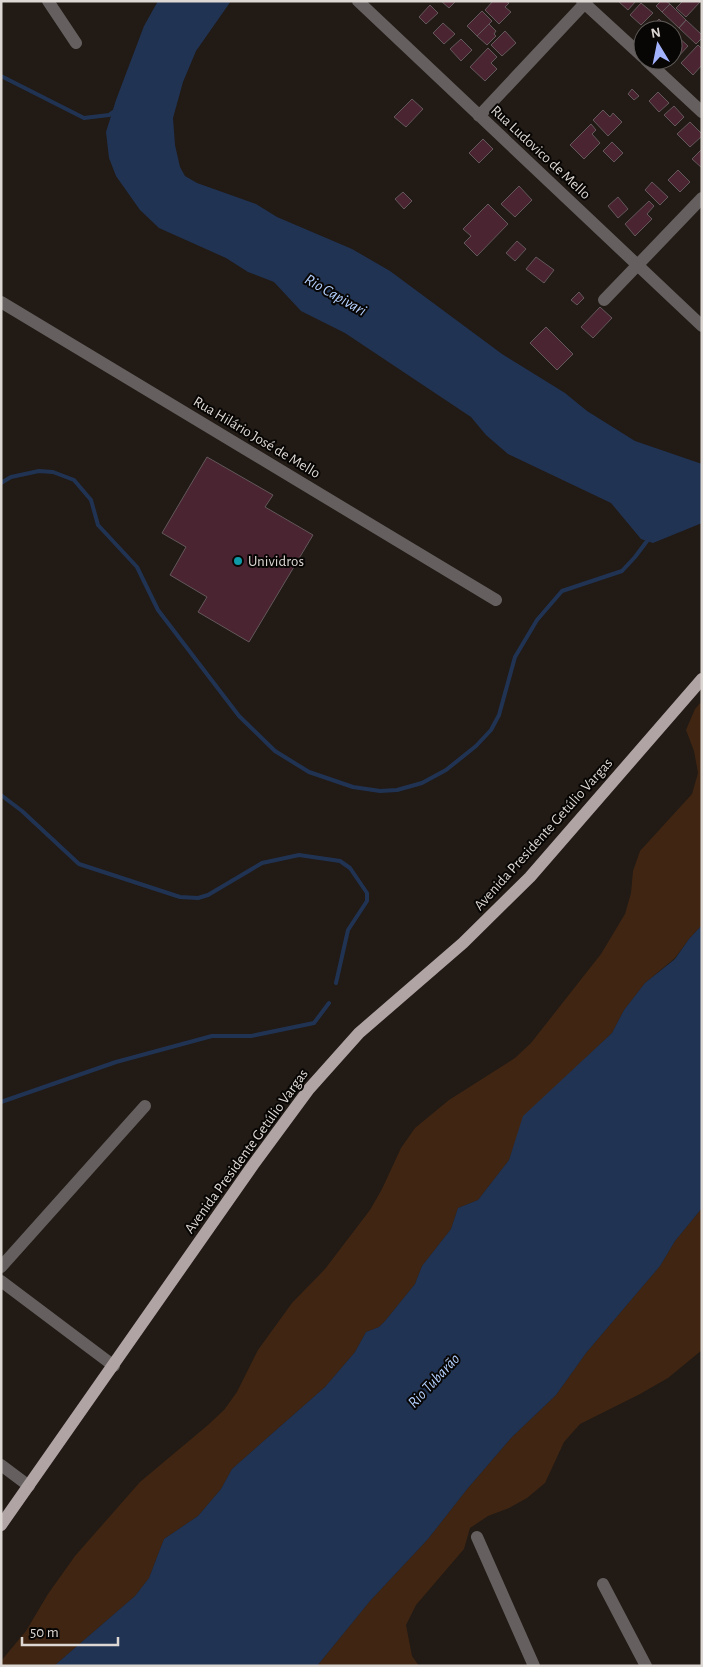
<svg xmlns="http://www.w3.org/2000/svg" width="703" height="1667" viewBox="0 0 703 1667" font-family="'Alegreya Sans',sans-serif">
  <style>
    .green { fill: #402612 }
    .water { fill: #213353 }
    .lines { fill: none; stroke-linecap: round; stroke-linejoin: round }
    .stream { stroke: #213353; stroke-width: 4 }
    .building { fill: #4a2431; stroke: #63585b }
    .minor { stroke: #65605f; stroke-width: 12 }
    .major { stroke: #b0a5a4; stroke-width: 12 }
    .culture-dot { fill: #0f9aa8; stroke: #080604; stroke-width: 2 }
    .labels { text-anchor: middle; stroke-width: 4; stroke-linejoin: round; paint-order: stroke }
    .street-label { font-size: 15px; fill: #ddd8d4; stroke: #080604 }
    .poi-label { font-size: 15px; fill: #ddd8d4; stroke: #080604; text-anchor: start }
    .water-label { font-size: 16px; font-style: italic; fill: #b2cefd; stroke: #080604 }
  </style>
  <rect width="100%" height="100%" fill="#211a15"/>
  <path class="green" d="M 702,701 L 702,925 L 689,939 L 675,958 L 645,983 L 624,1010 L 612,1033 L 524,1116 L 509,1160 L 478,1200 L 458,1208 L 451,1229 L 422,1266 L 415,1284 L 385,1321 L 379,1327 L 366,1332 L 355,1352 L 325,1387 L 232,1469 L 221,1489 L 198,1516 L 164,1539 L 149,1578 L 135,1596 L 54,1666 L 1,1666 L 1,1661 L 26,1631 L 48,1594 L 75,1556 L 140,1482 L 208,1425 L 224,1410 L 237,1392 L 258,1350 L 292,1303 L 325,1269 L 370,1210 L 382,1189 L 401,1148 L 415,1128 L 449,1100 L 515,1058 L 531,1043 L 601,954 L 625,914 L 631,893 L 633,871 L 640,851 L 692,794 L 698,773 L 694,751 L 686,730 L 695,709 Z
    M 702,1208 L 702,1350 L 668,1378 L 640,1394 L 580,1424 L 564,1442 L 545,1483 L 527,1498 L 509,1508 L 488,1516 L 470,1528 L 464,1549 L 416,1605 L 406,1625 L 412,1656 L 419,1666 L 317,1666 L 370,1601 L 428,1539 L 468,1488 L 511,1438 L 556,1395 L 586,1353 L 660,1266 L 675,1241 Z"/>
  <path class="water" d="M 158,1 L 231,1 L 196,51 L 183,82 L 173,118 L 175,145 L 180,167 L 185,176 L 197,183 L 256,204 L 277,217 L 352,249 L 390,271 L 502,354 L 565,393 L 587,411 L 635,441 L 702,464 L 702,523 L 653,543 L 641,539 L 611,503 L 508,454 L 486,435 L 471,417 L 345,333 L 301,311 L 274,282 L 248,272 L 226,258 L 159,228 L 140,210 L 116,176 L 109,158 L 106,132 L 116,100 L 144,26 Z
    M 702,925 L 702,1208 L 675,1241 L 660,1266 L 586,1353 L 556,1395 L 511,1438 L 468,1488 L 428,1539 L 370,1601 L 317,1666 L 54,1666 L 135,1596 L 149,1578 L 164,1539 L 198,1516 L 221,1489 L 232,1469 L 325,1387 L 355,1352 L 366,1332 L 379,1327 L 385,1321 L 415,1284 L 422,1266 L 451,1229 L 458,1208 L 478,1200 L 509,1160 L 523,1116 L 612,1033 L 624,1010 L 645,983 L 675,959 L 689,939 Z"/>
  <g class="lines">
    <path class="stream" d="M 1,76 L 84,118 L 109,115 L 115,111
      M 1,483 L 11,477 L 39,471 L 53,472 L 74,480 L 91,500 L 98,525 L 137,567 L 158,610 L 239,716 L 275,751 L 309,772 L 353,787 L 380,791 L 397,790 L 422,783 L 446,770 L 476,746 L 491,730 L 499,715 L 515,657 L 537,620 L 562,591 L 622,571 L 635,557 L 650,537
      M 1,795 L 22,811 L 79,864 L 180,897 L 198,898 L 208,895 L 262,863 L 299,855 L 340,861 L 350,868 L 367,893 L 367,901 L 348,930 L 336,983
      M 1,1102 L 116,1062 L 212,1036 L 251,1036 L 314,1023 L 329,1003"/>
  </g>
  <path class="building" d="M 441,1 L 456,1 L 449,8 Z
    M 493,1 L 506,1 L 509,3 L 505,7 L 511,12 L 499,24 L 485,10 Z
    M 618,1 L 636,1 L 628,10 Z
    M 661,1 L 666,1 L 670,4 L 662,12 L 656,6 Z
    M 683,1 L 699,1 L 700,2 L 686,17 L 676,8 Z
    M 641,3 L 653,13 L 641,25 L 630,15 Z
    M 670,4 L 686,20 L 679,28 L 662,12 Z
    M 430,5 L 438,13 L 426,24 L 419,17 Z
    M 482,11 L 492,21 L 477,36 L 467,26 Z
    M 659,19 L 670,30 L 648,30 Z
    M 686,20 L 702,35 L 702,38 L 696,44 L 679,28 Z
    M 443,23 L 455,34 L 444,44 L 433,33 Z
    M 489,24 L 496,31 L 494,34 L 496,36 L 487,45 L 477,36 Z
    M 505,31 L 516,43 L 502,56 L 491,45 Z
    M 677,36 L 688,46 L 676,59 L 673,56 L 673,40 Z
    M 461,39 L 472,50 L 461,61 L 450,49 Z
    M 698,45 L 702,49 L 702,65 L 693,75 L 681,63 Z
    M 488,48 L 497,57 L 491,63 L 497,69 L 485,81 L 470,67 Z
    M 632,89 L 639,96 L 634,100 L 628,94 Z
    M 658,92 L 669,103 L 659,112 L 649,101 Z
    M 412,99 L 423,109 L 406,127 L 394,117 Z
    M 674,106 L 684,117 L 675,126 L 664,115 Z
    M 603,110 L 610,117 L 613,113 L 622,122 L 608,136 L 593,120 Z
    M 690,122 L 702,134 L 702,136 L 690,147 L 677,134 Z
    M 591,124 L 596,130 L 592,134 L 600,143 L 584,159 L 570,145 Z
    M 483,139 L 493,149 L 479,163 L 469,153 Z
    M 612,142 L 623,153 L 614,162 L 603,151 Z
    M 702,149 L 702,168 L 692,159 Z
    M 678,170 L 690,182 L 680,192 L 668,180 Z
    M 652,182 L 668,197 L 660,205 L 645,190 Z
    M 519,186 L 532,200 L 515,217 L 501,204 Z
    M 403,192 L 412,201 L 404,209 L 395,199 Z
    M 618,197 L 628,209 L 618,218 L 608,206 Z
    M 649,201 L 654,206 L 647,214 L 652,219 L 635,236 L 625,224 Z
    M 488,204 L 508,224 L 477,256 L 464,243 L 471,236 L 463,229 Z
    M 517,241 L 526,249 L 515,261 L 506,253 Z
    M 536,257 L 554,270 L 544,283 L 526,269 Z
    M 579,292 L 584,298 L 577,305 L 571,300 Z
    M 600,307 L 612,318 L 593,338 L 581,327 Z
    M 546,327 L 573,354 L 557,370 L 530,343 Z
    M 207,457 L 273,495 L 265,507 L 313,535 L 249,642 L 198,612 L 207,597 L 170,575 L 186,547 L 162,533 Z"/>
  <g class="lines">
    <path class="minor" d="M 48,1 L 76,43
      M 358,1 L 702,326
      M 582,1 L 643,57
      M 646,60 L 702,112
      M 479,116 L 587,1
      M 604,300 L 702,198
      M 1,302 L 496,600
      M 1,1267 L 145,1106
      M 1,1281 L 114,1366
      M 1,1465 L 29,1486
      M 477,1537 L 534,1666
      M 603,1584 L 646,1666"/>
    <path class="major" d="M 1,1525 L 253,1165 L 309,1089 L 359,1033 L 463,943 L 530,877 L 702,679"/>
  </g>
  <circle class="culture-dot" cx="238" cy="561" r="5"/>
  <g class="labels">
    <g class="street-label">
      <text transform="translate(541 152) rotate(43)" y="5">Rua Ludovico de Mello</text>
      <text transform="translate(257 437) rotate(31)" y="5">Rua Hilário José de Mello</text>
      <text transform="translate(543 834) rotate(-48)" y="5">Avenida Presidente Getúlio Vargas</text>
      <text transform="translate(246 1151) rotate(-54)" y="5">Avenida Presidente Getúlio Vargas</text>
    </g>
    <g class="poi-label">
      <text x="248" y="566">Unividros</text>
    </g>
    <g class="water-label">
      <text transform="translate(336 294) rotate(30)" y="6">Rio Capivari</text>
      <text transform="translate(433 1380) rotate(-47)" y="6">Rio Tubarão</text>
    </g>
  </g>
  <rect width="703" height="1667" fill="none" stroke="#ddd8d4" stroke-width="5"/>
  <g transform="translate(658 45) rotate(350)"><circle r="24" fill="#080604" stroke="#5d5a57"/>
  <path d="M0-4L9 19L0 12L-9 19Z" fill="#a3b2fd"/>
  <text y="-8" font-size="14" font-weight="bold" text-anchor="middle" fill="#ddd8d4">N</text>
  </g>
  <path d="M22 1637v8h96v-8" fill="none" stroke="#ddd8d4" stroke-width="2.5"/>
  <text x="30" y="1637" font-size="15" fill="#ddd8d4" stroke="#080604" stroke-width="4" paint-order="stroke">50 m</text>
</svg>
